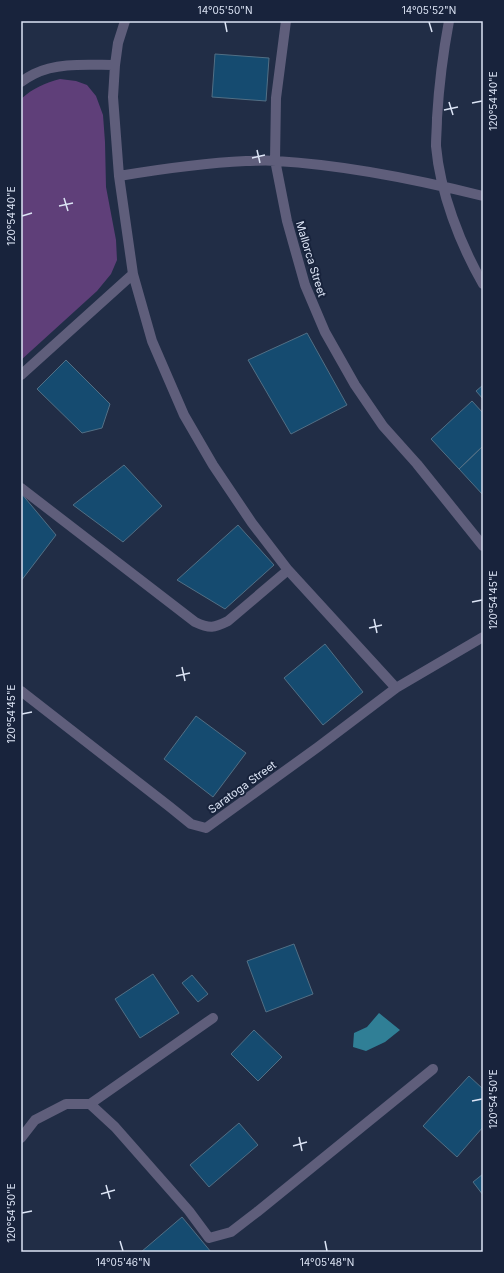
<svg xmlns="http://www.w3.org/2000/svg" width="504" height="1273" viewBox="0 0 504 1273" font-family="Inter,sans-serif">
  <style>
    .green { fill: #5f3f79 }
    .water { fill: #307f96 }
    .building { fill: #154b70; stroke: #526f85 }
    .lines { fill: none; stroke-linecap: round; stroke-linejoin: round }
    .street { stroke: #5f5e7b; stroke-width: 10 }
    .ticks { fill: none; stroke: #dce4f5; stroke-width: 1.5 }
    .labels { text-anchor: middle; stroke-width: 4; stroke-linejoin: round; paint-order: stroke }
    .street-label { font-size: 11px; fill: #dce4f5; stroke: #18233c }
    .neatline { fill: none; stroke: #dce4f5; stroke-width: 1.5 }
    .ticks-label { font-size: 10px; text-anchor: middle; fill: #dce4f5 }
  </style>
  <rect width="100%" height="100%" fill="#212d46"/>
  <path class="green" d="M 60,79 L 76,81 L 87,85 L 96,96 L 103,115 L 105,142 L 106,187 L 116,240 L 117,260 L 111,274 L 97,291 L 21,360 L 21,99 C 33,88 45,83 60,79 Z"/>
  <path class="water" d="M 379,1013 L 400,1030 L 385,1042 L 366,1051 L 353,1047 L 354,1033 L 367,1027 Z"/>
  <path class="building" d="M 215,54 L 269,58 L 266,101 L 212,97 Z
    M 307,333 L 347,405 L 291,434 L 248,360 Z
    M 66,360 L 110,404 L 102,428 L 82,433 L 37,389 Z
    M 483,385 L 483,399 L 476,391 Z
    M 472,401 L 483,413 L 483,446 L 459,469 L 431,439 Z
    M 483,446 L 483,495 L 459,469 Z
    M 124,465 L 162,506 L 123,542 L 73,505 Z
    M 21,493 L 56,535 L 21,581 Z
    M 238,525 L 274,565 L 225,609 L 177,580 Z
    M 325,644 L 363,692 L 323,725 L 284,678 Z
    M 196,716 L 246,753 L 213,797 L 164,759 Z
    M 294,944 L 313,994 L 266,1012 L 247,961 Z
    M 153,974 L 179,1013 L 140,1038 L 115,999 Z
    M 192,975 L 208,994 L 198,1002 L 182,983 Z
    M 254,1030 L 282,1057 L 258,1081 L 231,1054 Z
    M 469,1076 L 483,1089 L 483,1127 L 457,1157 L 423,1126 Z
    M 239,1123 L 258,1145 L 209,1187 L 190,1165 Z
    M 483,1174 L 483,1195 L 473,1182 Z
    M 182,1217 L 211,1252 L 141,1252 Z"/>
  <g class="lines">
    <path class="street" d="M 125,21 L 118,43 L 115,65 L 113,97 L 119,176 L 133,274 L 152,341 L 184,415 L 213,465 L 252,523 L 288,570 L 396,688
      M 286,21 L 276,98 L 275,160 L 287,221 L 305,285 L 325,332 L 355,385 L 383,426 L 417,464 L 483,546
      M 449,21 C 443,53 439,85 437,118 C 437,127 436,137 436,146 C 440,192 460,244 483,284
      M 21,82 C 25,79 30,76 34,74 C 58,62 89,65 115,65
      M 119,176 C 161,169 203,163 246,161 C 256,161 266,160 276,161 C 346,165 415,179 483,196
      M 21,375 L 133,274
      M 21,488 L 195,622 C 210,629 214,628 228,621 L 288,570
      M 21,691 L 170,807 L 191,824 L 206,828 L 318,747 L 396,688 L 483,637
      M 90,1104 L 213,1018
      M 21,1138 L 35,1120 L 66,1104 L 90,1104 L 115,1127 L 189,1211 L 209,1238 L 231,1232 L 257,1212 L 433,1069"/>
  </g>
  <path class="ticks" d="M 225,22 L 227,32M 429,22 L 432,32M 449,102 L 453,115M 472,103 L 482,101M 444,110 L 458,107M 257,150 L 260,163M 252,158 L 265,155M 64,198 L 68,211M 59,206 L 73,203M 22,216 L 32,213M 472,602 L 482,600M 374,619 L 377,633M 369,628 L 382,625M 182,667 L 185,681M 176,676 L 190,673M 22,714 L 32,712M 472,1101 L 482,1099M 299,1137 L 302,1151M 293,1146 L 307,1142M 106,1185 L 110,1199M 101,1194 L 115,1190M 22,1213 L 32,1211M 120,1241 L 123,1251M 325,1241 L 327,1251"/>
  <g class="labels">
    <g class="street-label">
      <text transform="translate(311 259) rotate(73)" y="4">Mallorca Street</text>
      <text transform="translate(242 787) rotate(-36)" y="4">Saratoga Street</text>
    </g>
  </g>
  <rect width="504" height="1273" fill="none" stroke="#18233c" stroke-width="44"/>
  <rect x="22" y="22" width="460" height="1229" class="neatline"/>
  <g class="ticks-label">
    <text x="225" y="14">14°05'50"N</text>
    <text x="429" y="14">14°05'52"N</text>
    <text transform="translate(493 101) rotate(-90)" y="4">120°54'40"E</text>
    <text transform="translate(11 216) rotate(-90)" y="4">120°54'40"E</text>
    <text transform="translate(493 600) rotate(-90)" y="4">120°54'45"E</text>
    <text transform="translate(11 714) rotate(-90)" y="4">120°54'45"E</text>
    <text transform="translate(493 1099) rotate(-90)" y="4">120°54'50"E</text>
    <text transform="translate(11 1213) rotate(-90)" y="4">120°54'50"E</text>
    <text x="123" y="1266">14°05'46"N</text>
    <text x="327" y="1266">14°05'48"N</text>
  </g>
</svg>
